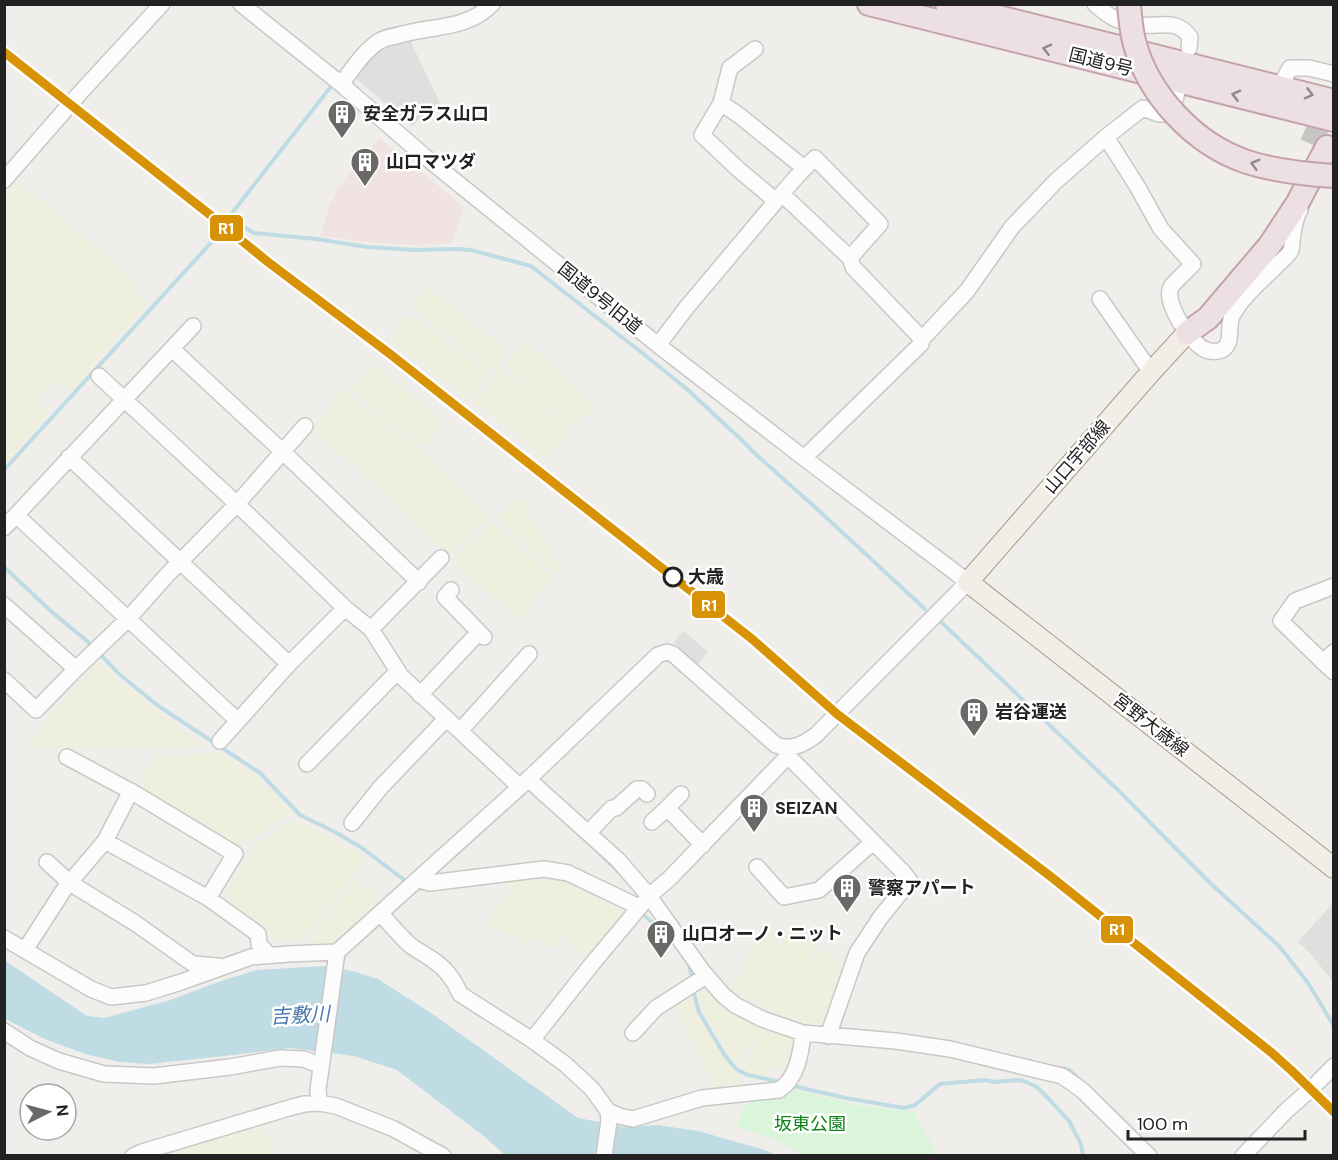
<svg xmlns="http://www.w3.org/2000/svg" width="1338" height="1160" viewBox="0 0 1338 1160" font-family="'DM Sans','Noto Sans JP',sans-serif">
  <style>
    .commercial { fill: #f1e3e1 }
    .farmland { fill: #efefdf }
    .park { fill: #daf5da }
    .parking { fill: #e0dfde }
    .water { fill: #bfdbe3 }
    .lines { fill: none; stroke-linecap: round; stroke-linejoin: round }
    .stream { stroke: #bfdbe3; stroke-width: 4 }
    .highway-tunnel { stroke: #c7c5c3; stroke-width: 22; stroke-dasharray: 22 11; stroke-linecap: butt }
    .minor-casing { stroke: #c9c8c7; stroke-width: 18 }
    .major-casing { stroke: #a79c86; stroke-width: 22 }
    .highway-casing { stroke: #c5a2ac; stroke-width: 26 }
    .minor { stroke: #fdfcfc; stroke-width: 15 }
    .major { stroke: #f3ede7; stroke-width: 20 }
    .highway { stroke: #ece0e2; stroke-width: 22 }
    .rail { stroke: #ccc; stroke-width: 4; stroke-dasharray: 12 12; stroke-linecap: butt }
    .highway-bridge-casing { stroke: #c5a2ac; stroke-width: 26; stroke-linecap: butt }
    .highway-bridge { stroke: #ece0e2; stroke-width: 22 }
    .rail-1-casing { stroke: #fff; stroke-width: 14 }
    .rail-1 { stroke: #d79205; stroke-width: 9 }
    .oneway { stroke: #918a8c }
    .stop-dot { fill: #fff; stroke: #222; stroke-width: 3 }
    .labels { text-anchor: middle; stroke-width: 5; stroke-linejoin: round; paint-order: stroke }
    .street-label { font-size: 18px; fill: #222; stroke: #fff }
    .poi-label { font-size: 18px; font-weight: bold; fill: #222; stroke: #fff; text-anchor: start }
    .stop-label { font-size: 18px; font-weight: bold; fill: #222; stroke: #fff; text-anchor: start }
    .park-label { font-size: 18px; fill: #0c8416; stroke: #fff }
    .water-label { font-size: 20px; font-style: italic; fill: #4a7aab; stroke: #fff }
    .line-badge { stroke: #fff; stroke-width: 2 }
    .badge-label { font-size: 16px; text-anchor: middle; font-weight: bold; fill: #fff }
  </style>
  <rect width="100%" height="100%" fill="#f0eeeb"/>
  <path class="commercial" d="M 380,138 L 464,207 L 461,213 L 461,215 L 452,243 L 414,245 L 365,242 L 320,236 L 329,207 L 338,188 L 363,156 Z"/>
  <path class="farmland" d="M 16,179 L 121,269 L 148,303 L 70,392 L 57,379 L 36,402 L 49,413 L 5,464 L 4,190 Z
    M 426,289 L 439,296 L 481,329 L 507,352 L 491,371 L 412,309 Z
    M 410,314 L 489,374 L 470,400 L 390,340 Z
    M 524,341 L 574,384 L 595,407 L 571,428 L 506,365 Z
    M 373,364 L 443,421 L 423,448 L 349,389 Z
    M 499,367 L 530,392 L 571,432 L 548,461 L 474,402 Z
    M 343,389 L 407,439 L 439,466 L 489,516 L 450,555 L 313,429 Z
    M 518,497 L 562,566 L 557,575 L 496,518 Z
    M 494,522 L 554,577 L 519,620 L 452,561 Z
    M 99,661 L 116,678 L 206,747 L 22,748 Z
    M 220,753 L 258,777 L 293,813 L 239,846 L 138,787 L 155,755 Z
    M 295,819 L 367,857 L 304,940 L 280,943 L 223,899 L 255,846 Z
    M 539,876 L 558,877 L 575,884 L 626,911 L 587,956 L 502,881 Z
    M 355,878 L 384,901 L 333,947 L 306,944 Z
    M 510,891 L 562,937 L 552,950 L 536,936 L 526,946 L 486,922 Z
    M 822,927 L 792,1022 L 756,1010 L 784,938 L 784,933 Z
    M 780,933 L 781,938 L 771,970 L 755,1008 L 742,1001 L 732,992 L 758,934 Z
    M 819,947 L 847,967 L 823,1028 L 804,1026 L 794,1024 Z
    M 704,983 L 762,1025 L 743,1057 L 742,1068 L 733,1060 L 724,1046 L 701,1006 L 697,988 Z
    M 691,993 L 694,1005 L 704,1026 L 727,1062 L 741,1075 L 738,1089 L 716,1090 L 673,1002 Z
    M 764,1026 L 794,1036 L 798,1043 L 789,1070 L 769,1065 L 766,1077 L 749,1074 L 743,1071 L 747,1059 Z
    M 264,1126 L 276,1155 L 177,1156 L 176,1153 L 181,1145 Z"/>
  <path class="park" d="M 793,1089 L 857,1105 L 914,1112 L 936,1152 L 931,1156 L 804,1155 L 776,1140 L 736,1126 L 749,1099 L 792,1094 Z"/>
  <path class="parking" d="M 408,36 L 440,103 L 412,126 L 354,77 L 382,45 Z
    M 684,631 L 708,652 L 698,665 L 674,642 Z
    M 1333,903 L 1333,982 L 1311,954 L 1298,942 Z"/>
  <path class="water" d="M 4,960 L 87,1016 L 104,1018 L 170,1000 L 224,980 L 257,970 L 325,966 L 352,971 L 378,979 L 434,1015 L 578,1118 L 625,1127 L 657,1125 L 698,1131 L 765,1150 L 776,1155 L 505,1155 L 485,1137 L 397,1070 L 354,1056 L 290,1048 L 224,1056 L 149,1064 L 120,1062 L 85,1054 L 45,1039 L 5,1019 Z"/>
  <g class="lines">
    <path class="stream" d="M 378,34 L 386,30 L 402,27
      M 333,84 L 228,218 L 254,233 L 316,239 L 367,247 L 415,250 L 457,249 L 471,250 L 531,266 L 646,356 L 688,390 L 748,446 L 751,450 L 817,509 L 925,609
      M 4,470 L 218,235
      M 4,567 L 53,613 L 93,646
      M 940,621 L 1120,792 L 1210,883 L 1279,946 L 1308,983 L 1334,1026
      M 102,656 L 119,674 L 157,705 L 260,773 L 300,815 L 335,832 L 362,848 L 407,882
      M 592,846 L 621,874
      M 641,913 L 669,936
      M 687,961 L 689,964 L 692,980
      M 693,990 L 699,1012 L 724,1054 L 736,1069 L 748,1075 L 780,1082
      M 1061,1068 L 1069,1070 L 1080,1080
      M 793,1086 L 846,1098 L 904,1108 L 915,1105 L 940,1084 L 985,1080 L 994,1082 L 1017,1080 L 1024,1081 L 1037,1087 L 1048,1098 L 1069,1121 L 1081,1144 L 1083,1156"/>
    <path class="highway-tunnel" d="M 1311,144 L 1322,117 L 1334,79"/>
    <g class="minor-casing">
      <path id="minor" d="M 241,4 L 341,84 L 423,155 L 658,345 L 804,458 L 968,582 L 816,735 C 804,744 792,751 776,745 L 673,654 L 667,652 L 658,655 L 520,787 L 337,952 L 318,1090 L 319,1103
        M 1095,4 C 1111,19 1121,23 1142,25 C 1161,27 1176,18 1190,37 L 1189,48
        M 341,84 C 352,70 363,52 378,42 C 383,39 390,37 396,36 C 429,25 466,31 492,4
        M 1278,96 L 1280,86 L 1290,68 L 1309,68 L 1334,74
        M 721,103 L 740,116 L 804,168
        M 1106,137 L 1137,186 L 1161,229 L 1193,264 C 1188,270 1174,282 1171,287 C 1163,302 1191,343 1204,349 C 1209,352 1217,352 1222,350 C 1234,343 1227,326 1232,316 C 1243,295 1263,280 1278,264 C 1282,260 1289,255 1291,250 C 1292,247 1292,244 1292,241 C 1294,230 1294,219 1300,210
        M 4,180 L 79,94 L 162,4
        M 776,201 C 788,186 801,171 815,158 L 880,224 L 850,258 L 782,194
        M 850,258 L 853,267 L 922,339
        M 1100,299 L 1151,372
        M 658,345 L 687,307 L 776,201 L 738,169 L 702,135 L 721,103 L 730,68 L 755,49
        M 172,349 L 283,452 L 419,582
        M 99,376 L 237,504 L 345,608 L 371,629 L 401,676 L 520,787
        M 69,457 L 289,664
        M 804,458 L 921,344 L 922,339 L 967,291 L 1012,227 L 1056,181 L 1106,137 L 1143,108 L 1159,114 L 1167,114 L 1173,108 L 1177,92
        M 16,515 L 238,721
        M 4,528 L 193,326
        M 451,590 L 445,597 L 479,632
        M 4,605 L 76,669
        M 371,629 L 441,558
        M 1334,652 L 1323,662 L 1334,672
        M 1323,662 L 1281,621 L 1295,601 L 1334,586
        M 4,680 L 36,710 L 76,669 L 128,619 L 167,575 L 237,504 L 305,426
        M 420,695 L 479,632 L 484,637
        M 460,731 L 529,654
        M 220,741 L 289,664 L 345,608
        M 785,748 L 788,756 L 903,872 L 910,881 L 880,918 L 857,953 L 828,1036
        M 67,757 L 134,793 L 235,854 L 208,898
        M 307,764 L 398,671
        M 528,779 L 618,860 L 649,896 L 703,972 L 723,995 L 735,1005 L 762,1019 L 803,1033 L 896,1041 L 950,1049 L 1062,1076 L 1082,1090 L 1149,1156
        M 681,794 L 667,808 L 703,845
        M 652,822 L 667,808
        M 352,823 L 381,787 L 446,719
        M 588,833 L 612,808 L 616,808 L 637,789 L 642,789 L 647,794
        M 105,841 L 131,791
        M 47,862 L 70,883 L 135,923 L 193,964 L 218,966
        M 757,867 L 784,897 L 819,890 L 873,842
        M 418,880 L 430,883 L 544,869 L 568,873 L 639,907
        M 380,913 C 390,924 399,935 410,945 C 416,950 423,953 430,958 C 443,966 454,979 460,994 L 532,1040 L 565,1064 L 592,1089 L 608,1111 L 619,1116 L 633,1119 L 702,1098 L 779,1090 C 797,1079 801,1053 803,1033
        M 4,938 L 91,989 L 111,997 L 146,993 L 181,982 L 251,957 L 288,954 L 337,952
        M 25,950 L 65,888 L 105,841 L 208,898 L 258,934 L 259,944 L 269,955
        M 4,1031 L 30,1048 L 59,1061 L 104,1074 L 154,1076 L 230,1067 L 280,1058 L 304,1059 L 321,1066
        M 633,1033 L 656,1008 L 706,976
        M 532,1040 L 592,964 L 649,896 L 669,879 L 788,756
        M 133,1156 L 142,1152 L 289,1108 L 304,1104 L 319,1103 L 336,1106 L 394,1129 L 443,1156
        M 604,1156 L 609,1121 L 608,1111
        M 1243,1156 L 1287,1110 L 1311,1089 L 1334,1066"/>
    </g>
    <g class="major-casing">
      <path id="major" d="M 1187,333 L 1151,372 L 968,582 L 1334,868"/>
    </g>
    <g class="highway-casing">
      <path id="highway" d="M 869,4 L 1334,120
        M 947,4 L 1334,101
        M 1187,333 L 1208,318 L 1270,245 L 1297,204 L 1327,147"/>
    </g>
    <use href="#minor" class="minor"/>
    <use href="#major" class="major"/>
    <use href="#highway" class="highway"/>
    <path class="rail" d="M 752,639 L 780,658"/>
    <g class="highway-bridge-casing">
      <path id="highway-bridge" d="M 1129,4 C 1130,17 1131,29 1134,41 C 1148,95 1194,144 1247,162 C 1275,171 1304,174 1334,176"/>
    </g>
    <use href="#highway-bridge" class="highway-bridge"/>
    <g class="rail-1-casing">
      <path id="rail-1" d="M 4,52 L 209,214 L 268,262 L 390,354 L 752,639 L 837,714 L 1050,876 L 1272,1053 L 1292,1071 L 1334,1112"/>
    </g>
    <use href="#rail-1" class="rail-1"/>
  </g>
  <defs><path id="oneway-chevron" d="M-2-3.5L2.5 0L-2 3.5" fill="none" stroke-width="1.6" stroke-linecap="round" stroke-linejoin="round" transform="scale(1.5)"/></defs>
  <g class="oneway">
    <use href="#oneway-chevron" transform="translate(1047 49) rotate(-166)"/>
    <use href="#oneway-chevron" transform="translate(1309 94) rotate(15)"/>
    <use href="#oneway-chevron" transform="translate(1236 95) rotate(-166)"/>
    <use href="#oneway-chevron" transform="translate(1255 164) rotate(-164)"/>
  </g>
  <defs>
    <g id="building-pin" transform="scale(1.5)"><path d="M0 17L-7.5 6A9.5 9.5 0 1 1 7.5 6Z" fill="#6a6968" stroke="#fff"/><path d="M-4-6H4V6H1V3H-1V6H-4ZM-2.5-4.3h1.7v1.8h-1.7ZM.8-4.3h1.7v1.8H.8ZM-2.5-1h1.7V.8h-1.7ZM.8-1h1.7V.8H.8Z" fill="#fff"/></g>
  </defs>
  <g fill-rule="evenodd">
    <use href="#building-pin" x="342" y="114"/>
    <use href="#building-pin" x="365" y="162"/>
    <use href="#building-pin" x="974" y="712"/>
    <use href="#building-pin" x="754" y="808"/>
    <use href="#building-pin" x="847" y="888"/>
    <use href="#building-pin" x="661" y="934"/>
  </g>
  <circle class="stop-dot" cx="673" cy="577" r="9"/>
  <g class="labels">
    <g class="street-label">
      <text transform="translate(1101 62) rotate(14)" y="6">国道9号</text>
      <text transform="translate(600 298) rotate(39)" y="6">国道9号旧道</text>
      <text transform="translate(1077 457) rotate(-49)" y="6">山口宇部線</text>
      <text transform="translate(1151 725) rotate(38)" y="6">宮野大歳線</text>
    </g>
    <g class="poi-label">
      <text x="363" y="120">安全ガラス山口</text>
      <text x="386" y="168">山口マツダ</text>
      <text x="995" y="718">岩谷運送</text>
      <text x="775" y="814">SEIZAN</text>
      <text x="868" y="894">警察アパート</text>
      <text x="682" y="940">山口オーノ・ニット</text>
    </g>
    <g class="stop-label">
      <text x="688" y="583">大歳</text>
    </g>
    <g class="park-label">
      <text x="810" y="1130">坂東公園</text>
    </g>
    <g class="water-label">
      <text transform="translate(300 1015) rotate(-3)" y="7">吉敷川</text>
    </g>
  </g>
  <g class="line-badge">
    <rect x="209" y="214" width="35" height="28" rx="6" fill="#d79205"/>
    <rect x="691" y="590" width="35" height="29" rx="6" fill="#d79205"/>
    <rect x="1100" y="915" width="34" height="29" rx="6" fill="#d79205"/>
  </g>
  <g class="badge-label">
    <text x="226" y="234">R1</text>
    <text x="709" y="611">R1</text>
    <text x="1117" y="935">R1</text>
  </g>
  <rect width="1338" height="1160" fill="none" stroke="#222222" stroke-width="12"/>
  <g transform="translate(48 1112) rotate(84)"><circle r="28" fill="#ffffff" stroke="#a7a7a7" stroke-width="1.5"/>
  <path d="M0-4.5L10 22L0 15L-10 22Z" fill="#6a6968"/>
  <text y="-9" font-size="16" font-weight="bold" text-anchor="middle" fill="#222222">N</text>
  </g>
  <path d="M1128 1130v9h177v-9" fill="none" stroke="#222222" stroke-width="3"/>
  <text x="1137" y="1130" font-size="18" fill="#222222" stroke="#ffffff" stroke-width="4.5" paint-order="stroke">100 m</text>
</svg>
